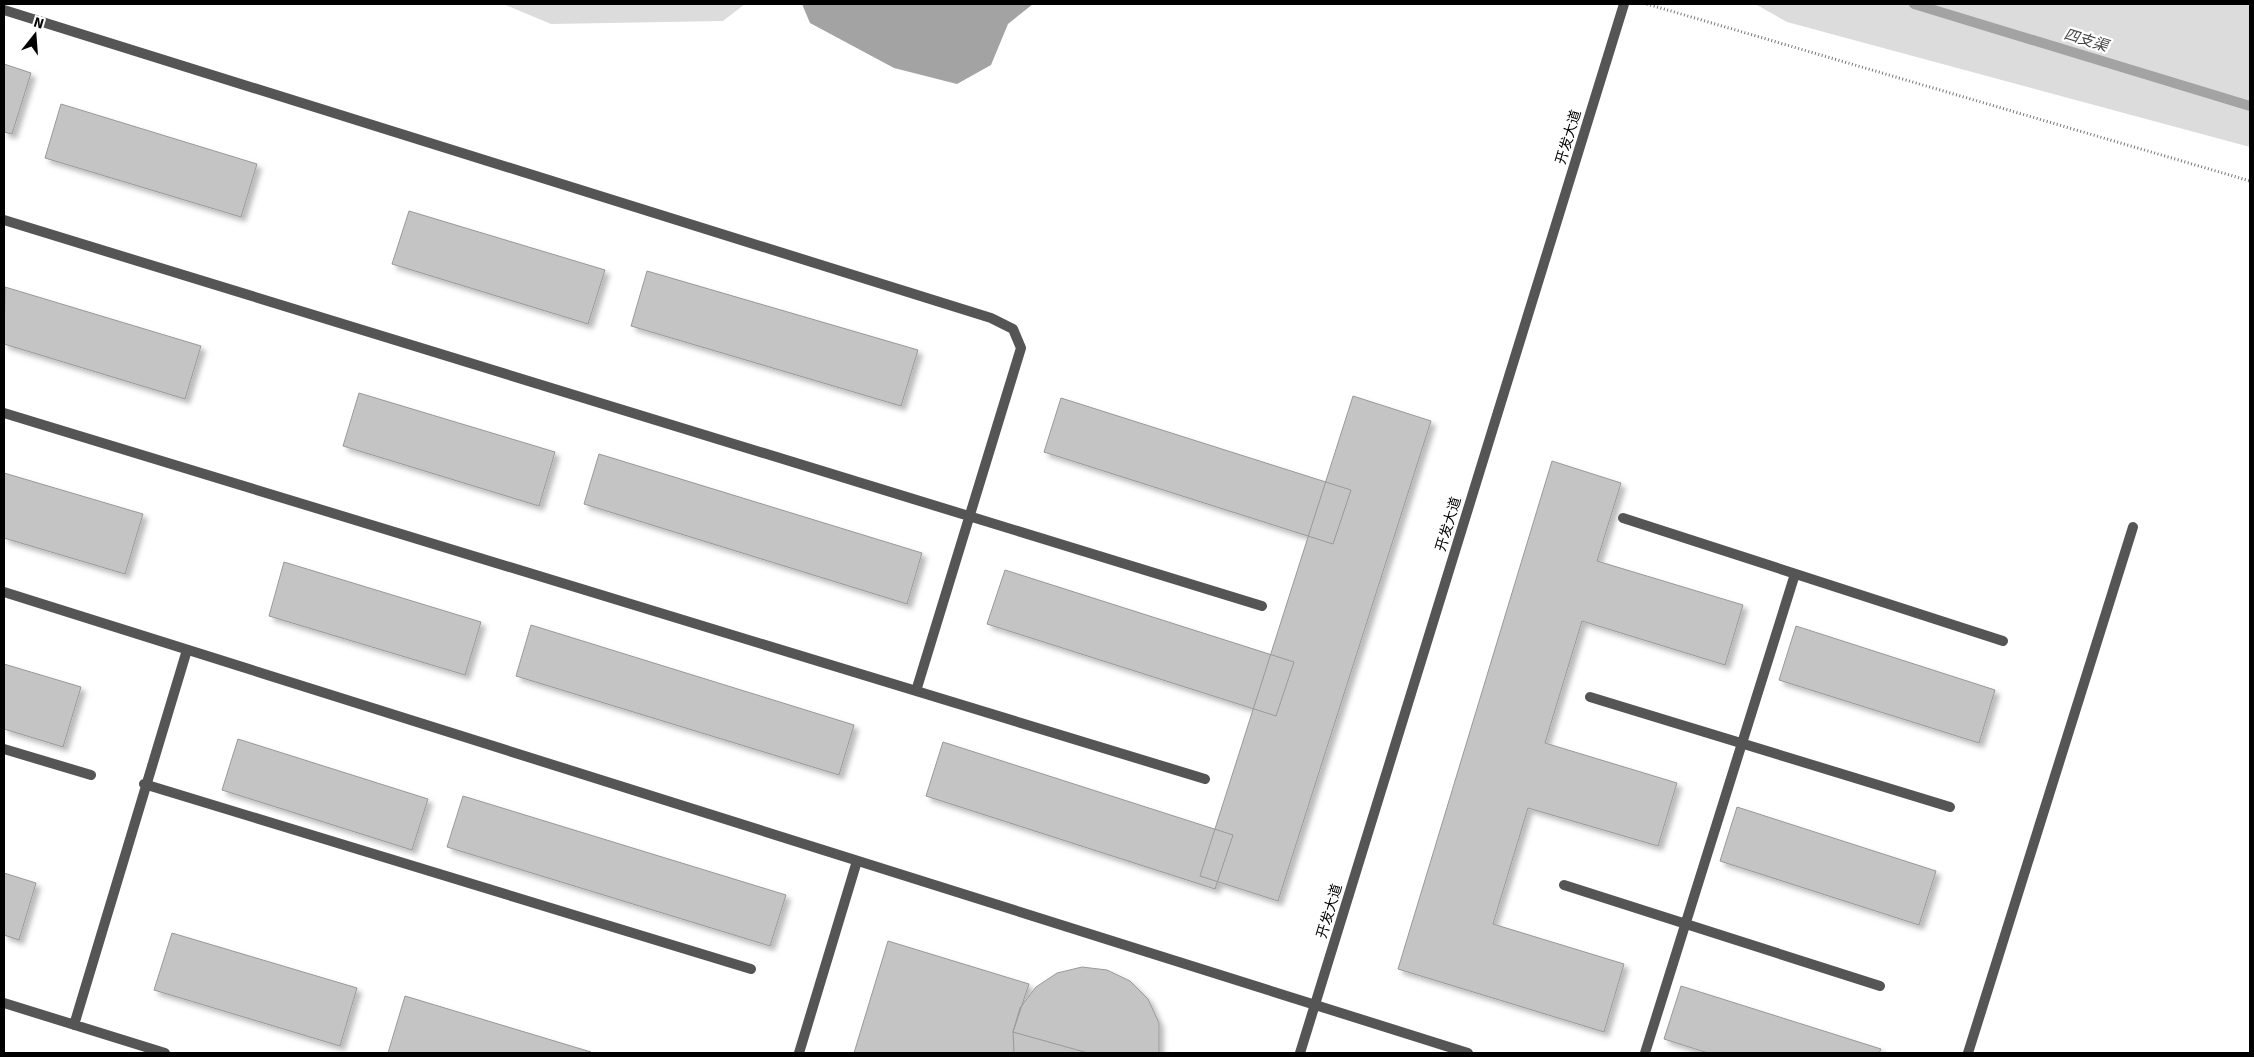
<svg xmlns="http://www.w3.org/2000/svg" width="2254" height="1057" viewBox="0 0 2254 1057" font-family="Signika,'Noto Sans SC',sans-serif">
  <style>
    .green { fill: #dcdcdc }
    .water { fill: #a3a3a3 }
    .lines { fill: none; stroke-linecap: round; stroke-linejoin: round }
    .stream { stroke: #a3a3a3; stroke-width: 10 }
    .building { fill: #c4c4c4; stroke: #999; filter: url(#shadow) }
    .path { stroke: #777; stroke-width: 3; stroke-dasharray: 1 2.5; stroke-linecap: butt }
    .service { stroke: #555; stroke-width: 10 }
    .tertiary { stroke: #555; stroke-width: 10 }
    .labels { text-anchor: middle; stroke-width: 4.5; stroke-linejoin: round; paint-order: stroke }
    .street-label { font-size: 14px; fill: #000; stroke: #fff }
    .water-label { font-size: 15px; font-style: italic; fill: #444; stroke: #fff }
  </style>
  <defs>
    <filter id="shadow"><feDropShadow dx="4.5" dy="4.5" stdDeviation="2.5" flood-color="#0004"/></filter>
  </defs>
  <rect width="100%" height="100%" fill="#fff"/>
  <path class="green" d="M 503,4 L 745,4 L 723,21 L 551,24 Z
    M 1755,4 L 2250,4 L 2250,147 L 1787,22 Z"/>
  <path class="water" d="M 802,4 L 1033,4 L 1008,24 L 991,65 L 957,84 L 894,68 L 810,23 Z"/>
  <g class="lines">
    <path class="stream" d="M 1914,4 L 2250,106"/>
  </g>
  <path class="building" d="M 4,64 L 31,73 L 12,134 L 4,132 Z
    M 61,104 L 257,164 L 241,217 L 45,158 Z
    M 409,211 L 605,270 L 588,324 L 392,264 Z
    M 647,271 L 918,350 L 901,406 L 631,326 Z
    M 5,287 L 201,346 L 185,399 L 4,344 Z
    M 359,393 L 555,452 L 539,506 L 343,446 Z
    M 1353,396 L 1431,421 L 1278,901 L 1200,876 Z
    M 1061,398 L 1351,490 L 1333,544 L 1044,452 Z
    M 599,454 L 922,553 L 907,604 L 584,504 Z
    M 1552,461 L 1621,483 L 1597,561 L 1743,605 L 1725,665 L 1582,621 L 1545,743 L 1677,783 L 1658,846 L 1528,808 L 1493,924 L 1624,964 L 1604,1032 L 1398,969 Z
    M 4,473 L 143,514 L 125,574 L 4,538 Z
    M 284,562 L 481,622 L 465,675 L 269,616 Z
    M 1005,570 L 1294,662 L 1276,716 L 987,624 Z
    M 531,625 L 854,725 L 839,775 L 516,676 Z
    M 1796,626 L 1995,690 L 1979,743 L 1779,680 Z
    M 4,664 L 81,687 L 63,747 L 4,729 Z
    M 238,739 L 428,799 L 412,850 L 222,790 Z
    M 943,742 L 1233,835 L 1215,889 L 926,796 Z
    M 463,796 L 786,895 L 770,946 L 447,847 Z
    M 1737,807 L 1936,871 L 1919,925 L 1720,861 Z
    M 4,873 L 36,883 L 19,940 L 4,935 Z
    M 172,933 L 357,988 L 340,1046 L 154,990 Z
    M 888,941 L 1029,984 L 1013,1032 L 1088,1053 L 854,1053 Z
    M 1082,967 L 1107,970 L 1130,981 L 1148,999 L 1159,1023 L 1159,1053 L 1014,1053 L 1013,1032 L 1020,1008 L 1036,987 L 1057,973 Z
    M 1681,986 L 1881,1049 L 1879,1053 L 1708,1053 L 1664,1039 Z
    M 405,996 L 591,1052 L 591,1053 L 388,1053 Z"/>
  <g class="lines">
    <path class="path" d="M 1647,4 L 2250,181"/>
    <path class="service" d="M 4,10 L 991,318 L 1013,329 L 1021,348 L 916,691
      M 4,220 L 1262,606
      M 4,413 L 1205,779
      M 1623,518 L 2003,641
      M 4,592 L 1468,1053
      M 1590,697 L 1950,807
      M 4,749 L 91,775
      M 144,784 L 751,969
      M 1564,885 L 1880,986
      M 4,1003 L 165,1053
      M 74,1025 L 187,650
      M 799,1053 L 857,861
      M 1645,1053 L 1795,574
      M 1968,1053 L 2133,527"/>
    <path class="tertiary" d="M 1300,1053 L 1624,4"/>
  </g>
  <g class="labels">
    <g class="street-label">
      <text transform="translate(1568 137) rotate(-73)" y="5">开发大道</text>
      <text transform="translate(1448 524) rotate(-73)" y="5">开发大道</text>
      <text transform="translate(1329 911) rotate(-73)" y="5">开发大道</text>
    </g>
    <g class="water-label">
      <text transform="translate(2086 40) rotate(17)" y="5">四支渠</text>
    </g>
  </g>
  <rect width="2254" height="1057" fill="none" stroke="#000000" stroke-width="10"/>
  <g transform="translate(35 35) rotate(17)" stroke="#ffffff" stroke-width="4" paint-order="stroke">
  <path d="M0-4L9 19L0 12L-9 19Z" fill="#000000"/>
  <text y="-8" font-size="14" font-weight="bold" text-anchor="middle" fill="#000000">N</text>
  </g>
</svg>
